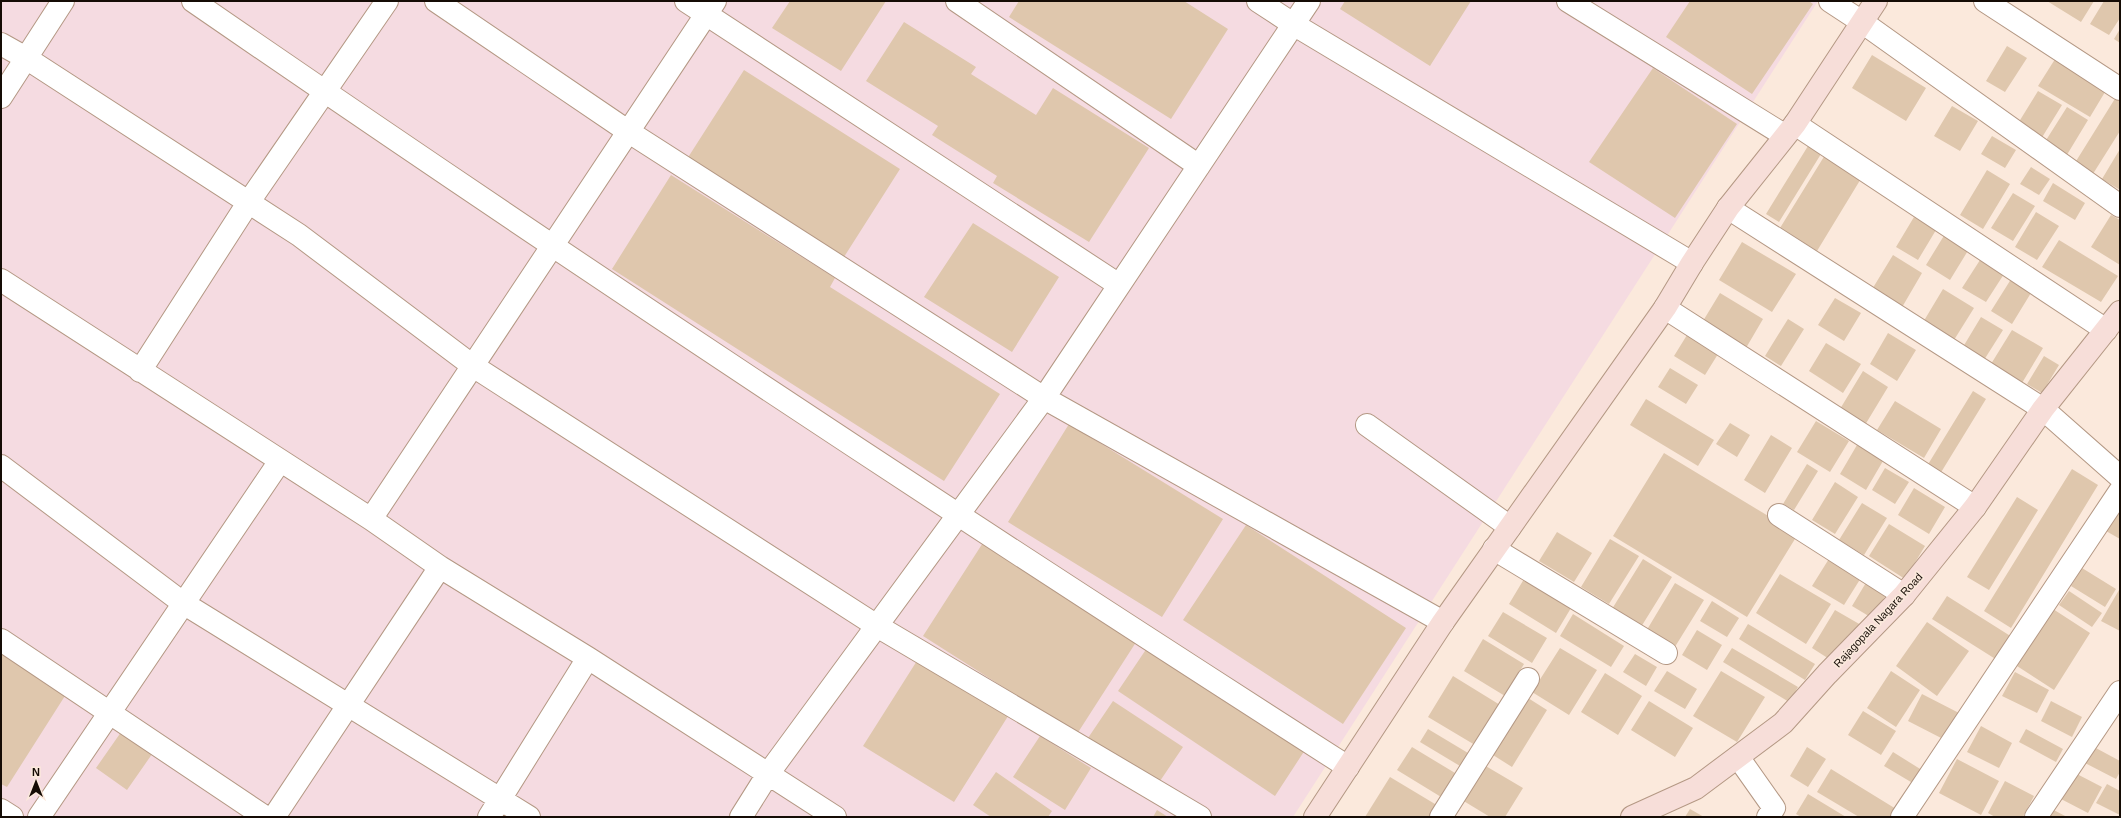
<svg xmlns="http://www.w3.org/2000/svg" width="2121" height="818" viewBox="0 0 2121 818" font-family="Helvetica,sans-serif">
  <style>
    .industrial { fill: #f5dbe1 }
    .building { fill: #dfc7ad }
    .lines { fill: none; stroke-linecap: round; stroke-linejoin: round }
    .street-casing { stroke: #b49884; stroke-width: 24 }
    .secondary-casing { stroke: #b49884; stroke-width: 24 }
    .street { stroke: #fff; stroke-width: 22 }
    .secondary { stroke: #f7ded9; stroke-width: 22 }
    .labels { text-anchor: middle; stroke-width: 3.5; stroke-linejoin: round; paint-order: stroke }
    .street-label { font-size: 11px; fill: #150c05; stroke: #fbe9dc }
  </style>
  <rect width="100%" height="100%" fill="#fbe9dc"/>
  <path class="industrial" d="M 1,1 L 1818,1 L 1293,817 L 1,817 Z"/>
  <path class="building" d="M 790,1 L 886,1 L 841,71 L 772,28 Z
    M 1019,1 L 1184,1 L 1228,29 L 1171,119 L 1009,17 Z
    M 1345,1 L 1471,1 L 1430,66 L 1340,9 Z
    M 1690,1 L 1809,1 L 1813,4 L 1752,94 L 1666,37 Z
    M 2047,1 L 2094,1 L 2081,22 Z
    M 2104,1 L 2120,2 L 2120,18 L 2109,35 L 2090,24 Z
    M 904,22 L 976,67 L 971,74 L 1036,115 L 1053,88 L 1149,148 L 1089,242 L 993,183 L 997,176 L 932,135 L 938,126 L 866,81 Z
    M 2120,29 L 2120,43 L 2114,39 Z
    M 2007,46 L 2027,58 L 2005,92 L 1986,81 Z
    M 1872,55 L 1926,88 L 1906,121 L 1852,88 Z
    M 2057,56 L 2108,87 L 2090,117 L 2038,86 Z
    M 1653,68 L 1737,124 L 1675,218 L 1589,162 Z
    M 744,70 L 900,169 L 844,257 L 687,159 Z
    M 2038,91 L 2062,105 L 2041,139 L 2017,125 Z
    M 2116,97 L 2120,100 L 2120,131 L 2091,177 L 2073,166 Z
    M 1952,106 L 1978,121 L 1960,151 L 1934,136 Z
    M 2067,107 L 2088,120 L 2065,158 L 2043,145 Z
    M 1992,136 L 2016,150 L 2005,168 L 1981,154 Z
    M 1808,146 L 1821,154 L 1779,222 L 1766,214 Z
    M 2120,149 L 2120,190 L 2102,179 Z
    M 1825,155 L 1862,177 L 1817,251 L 1780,228 Z
    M 2031,167 L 2050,179 L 2039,195 L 2020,184 Z
    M 1987,170 L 2010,184 L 1983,229 L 1960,215 Z
    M 671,175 L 835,278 L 830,287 L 1000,394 L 944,481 L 612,269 Z
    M 2053,183 L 2085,203 L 2075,220 L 2043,201 Z
    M 2013,193 L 2035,206 L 2013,241 L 1991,228 Z
    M 2036,212 L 2059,226 L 2037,260 L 2015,247 Z
    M 2111,215 L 2120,220 L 2120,265 L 2091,247 Z
    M 1914,217 L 1936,230 L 1918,260 L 1896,247 Z
    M 973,223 L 1059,277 L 1012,352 L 924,297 Z
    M 1945,234 L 1969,249 L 1950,280 L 1926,265 Z
    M 2059,240 L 2118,276 L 2101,302 L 2042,267 Z
    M 1742,242 L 1796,274 L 1772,312 L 1719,280 Z
    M 1893,255 L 1922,273 L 1901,309 L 1871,291 Z
    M 1980,260 L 2004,274 L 1986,302 L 1962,288 Z
    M 2013,276 L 2034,288 L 2012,324 L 1991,311 Z
    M 1943,289 L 1974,308 L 1949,348 L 1919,329 Z
    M 1720,293 L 1763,319 L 1746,348 L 1703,321 Z
    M 1835,298 L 1861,313 L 1844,341 L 1818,325 Z
    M 1981,317 L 2003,330 L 1984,360 L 1963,347 Z
    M 1788,319 L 1804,329 L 1781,366 L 1765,356 Z
    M 2012,330 L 2043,348 L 2022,383 L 1991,364 Z
    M 1888,333 L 1916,350 L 1897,381 L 1870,364 Z
    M 1687,335 L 1718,354 L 1705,375 L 1674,356 Z
    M 1826,343 L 1861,364 L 1843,393 L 1809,371 Z
    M 2044,356 L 2059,365 L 2042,393 L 2027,384 Z
    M 1670,368 L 1698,385 L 1686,404 L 1658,387 Z
    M 1863,371 L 1888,387 L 1865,425 L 1840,409 Z
    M 1973,391 L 1986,399 L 1940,474 L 1927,466 Z
    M 1646,399 L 1714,440 L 1698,466 L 1630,425 Z
    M 1895,401 L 1941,429 L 1924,458 L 1877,430 Z
    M 1816,421 L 1849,441 L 1830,472 L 1797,452 Z
    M 1730,423 L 1750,435 L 1737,457 L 1716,444 Z
    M 1069,424 L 1223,519 L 1162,617 L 1008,522 Z
    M 1771,435 L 1792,448 L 1765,493 L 1744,480 Z
    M 1857,445 L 1883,461 L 1866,490 L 1840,474 Z
    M 1664,453 L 1798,534 L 1747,617 L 1613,536 Z
    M 1807,464 L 1818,471 L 1794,510 L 1783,504 Z
    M 1885,468 L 1909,482 L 1895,504 L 1872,490 Z
    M 2072,469 L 2098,485 L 2011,628 L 1984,611 Z
    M 1835,482 L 1858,497 L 1835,534 L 1812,520 Z
    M 1914,488 L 1945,507 L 1929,534 L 1898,515 Z
    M 2017,497 L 2038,510 L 1989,590 L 1967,577 Z
    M 1862,503 L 1887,518 L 1864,555 L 1839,540 Z
    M 2120,504 L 2120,539 L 2106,531 Z
    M 1889,524 L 1925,546 L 1905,579 L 1869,556 Z
    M 1246,525 L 1406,628 L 1343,724 L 1183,620 Z
    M 1557,532 L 1592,553 L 1574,582 L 1539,561 Z
    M 986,538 L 1140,636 L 1077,734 L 923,636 Z
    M 1610,539 L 1639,556 L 1609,604 L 1581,587 Z
    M 1832,554 L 1864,573 L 1844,605 L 1812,586 Z
    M 1643,559 L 1672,577 L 1641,627 L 1612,609 Z
    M 2082,568 L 2116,589 L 2105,607 L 2071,586 Z
    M 1780,574 L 1831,604 L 1806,644 L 1756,613 Z
    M 1524,579 L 1571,608 L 1556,633 L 1509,604 Z
    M 1867,581 L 1887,593 L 1872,618 L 1852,606 Z
    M 1675,583 L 1704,600 L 1673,650 L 1645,633 Z
    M 2119,590 L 2120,591 L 2120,631 L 2101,621 Z
    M 2069,591 L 2102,613 L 2092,627 L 2059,605 Z
    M 1947,596 L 2012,637 L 1997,660 L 1932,619 Z
    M 1712,601 L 1739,618 L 1727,637 L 1700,621 Z
    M 2053,609 L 2090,633 L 2054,690 L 2017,666 Z
    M 1835,610 L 1861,625 L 1837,664 L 1812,648 Z
    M 1503,612 L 1547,638 L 1532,663 L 1488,636 Z
    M 1573,614 L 1624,646 L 1611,667 L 1560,636 Z
    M 1927,622 L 1969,651 L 1937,696 L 1896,666 Z
    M 1748,624 L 1815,664 L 1805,680 L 1739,639 Z
    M 1697,630 L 1722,645 L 1707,670 L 1682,655 Z
    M 1483,639 L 1524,664 L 1505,696 L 1464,671 Z
    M 1,645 L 70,688 L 7,787 L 1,784 Z
    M 1149,645 L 1305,750 L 1275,796 L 1118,691 Z
    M 1560,648 L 1597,670 L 1569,715 L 1532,692 Z
    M 1732,648 L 1798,687 L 1789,702 L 1723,662 Z
    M 1635,654 L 1657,667 L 1646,686 L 1623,672 Z
    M 920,656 L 1010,713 L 954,802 L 863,746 Z
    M 1667,671 L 1697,689 L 1685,709 L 1654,691 Z
    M 1721,671 L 1765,697 L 1737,742 L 1693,716 Z
    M 1891,671 L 1920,690 L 1896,727 L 1867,708 Z
    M 2015,672 L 2049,690 L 2037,713 L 2002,696 Z
    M 1605,673 L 1642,696 L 1618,735 L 1581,712 Z
    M 1453,676 L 1505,708 L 1480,748 L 1428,717 Z
    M 1922,694 L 1959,713 L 1945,740 L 1908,721 Z
    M 1528,698 L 1547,710 L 1512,767 L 1493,755 Z
    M 1113,701 L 1183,747 L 1158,784 L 1088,738 Z
    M 1649,701 L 1693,728 L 1675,757 L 1631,730 Z
    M 2051,701 L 2082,717 L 2072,737 L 2041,721 Z
    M 1863,711 L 1896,731 L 1881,755 L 1848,735 Z
    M 126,725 L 157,747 L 127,790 L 96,768 Z
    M 1981,726 L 2012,743 L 1999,768 L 1967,752 Z
    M 1428,729 L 1473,756 L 1465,769 L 1420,742 Z
    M 2026,729 L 2063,749 L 2056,762 L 2019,742 Z
    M 1040,736 L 1091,768 L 1065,810 L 1013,777 Z
    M 1412,747 L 1460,776 L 1446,800 L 1397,770 Z
    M 1807,747 L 1826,759 L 1808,787 L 1790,776 Z
    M 2094,747 L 2120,761 L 2120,772 L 2116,779 L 2085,763 Z
    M 1893,752 L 1925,772 L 1916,785 L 1884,766 Z
    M 1957,759 L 1999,781 L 1981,815 L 1939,793 Z
    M 1484,765 L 1523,788 L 1505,817 L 1490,817 L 1462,800 Z
    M 1831,769 L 1901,812 L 1898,817 L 1859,817 L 1817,792 Z
    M 996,772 L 1052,811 L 1048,817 L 991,817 L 973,805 Z
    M 2075,773 L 2102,787 L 2088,813 L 2061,799 Z
    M 1390,777 L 1440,807 L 1433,817 L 1365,817 Z
    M 2005,781 L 2034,796 L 2023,817 L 1995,817 L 1988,813 Z
    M 2107,784 L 2120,791 L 2120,815 L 2096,803 Z
    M 1808,794 L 1846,817 L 1801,817 L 1796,814 Z
    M 2048,807 L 2067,817 L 2043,817 Z
    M 1690,809 L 1704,817 L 1685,817 Z
    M 1157,810 L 1168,817 L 1153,817 Z"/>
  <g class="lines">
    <g class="street-casing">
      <path id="street" d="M 193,1 C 573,263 959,518 1348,767
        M 436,1 L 629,132 L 1044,398 L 1443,622
        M 686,1 L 1119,285
        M 957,1 L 1199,166
        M 1258,1 L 1293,24 L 1692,263
        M 1568,1 L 1784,135
        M 1830,1 L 1862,22 L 2120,206
        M 1985,1 L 2120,89
        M 1,44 L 26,58 L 299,235 L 473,366 L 877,626 L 1200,817
        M 1,97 L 63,1
        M 1795,124 L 2106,330
        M 1728,208 L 2043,409 L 2120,477
        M 1,280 L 371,519 L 440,567 L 588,658 L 835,817
        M 1665,308 L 1975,507
        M 140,371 L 248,203 L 387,1
        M 1367,425 L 1510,527
        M 1,466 L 183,603 L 529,817
        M 1779,515 L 1904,595
        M 371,519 L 715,1
        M 1494,549 L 1666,653
        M 1,640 L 265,817
        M 1738,757 L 1774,808 L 1768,817
        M 1,810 L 12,817
        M 39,817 L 280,461
        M 274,817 L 440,567
        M 489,817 L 588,658
        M 741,817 L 768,774 L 1044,398 L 1309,1
        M 1441,817 L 1528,679
        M 1902,817 L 2120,491
        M 2036,817 L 2120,692"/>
    </g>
    <g class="secondary-casing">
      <path id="secondary" d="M 1315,817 L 1443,622 L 1665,308 L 1692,263 L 1728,208 L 1795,124 L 1876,1
        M 1632,817 L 1696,788 L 1783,723 L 1827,674 L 1904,595 L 1975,507 L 2043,409 L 2120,312"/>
    </g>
    <use href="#street" class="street"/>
    <use href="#secondary" class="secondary"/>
  </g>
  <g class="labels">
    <g class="street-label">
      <text transform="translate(1878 620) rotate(-47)" y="4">Rajagopala Nagara Road</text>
    </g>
  </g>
  <rect width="2121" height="818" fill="none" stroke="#150c05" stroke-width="4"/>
  <g transform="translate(36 782)" stroke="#fbe9dc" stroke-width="3" paint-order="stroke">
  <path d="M0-3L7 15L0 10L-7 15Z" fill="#150c05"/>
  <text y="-6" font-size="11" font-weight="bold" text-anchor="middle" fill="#150c05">N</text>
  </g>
</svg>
